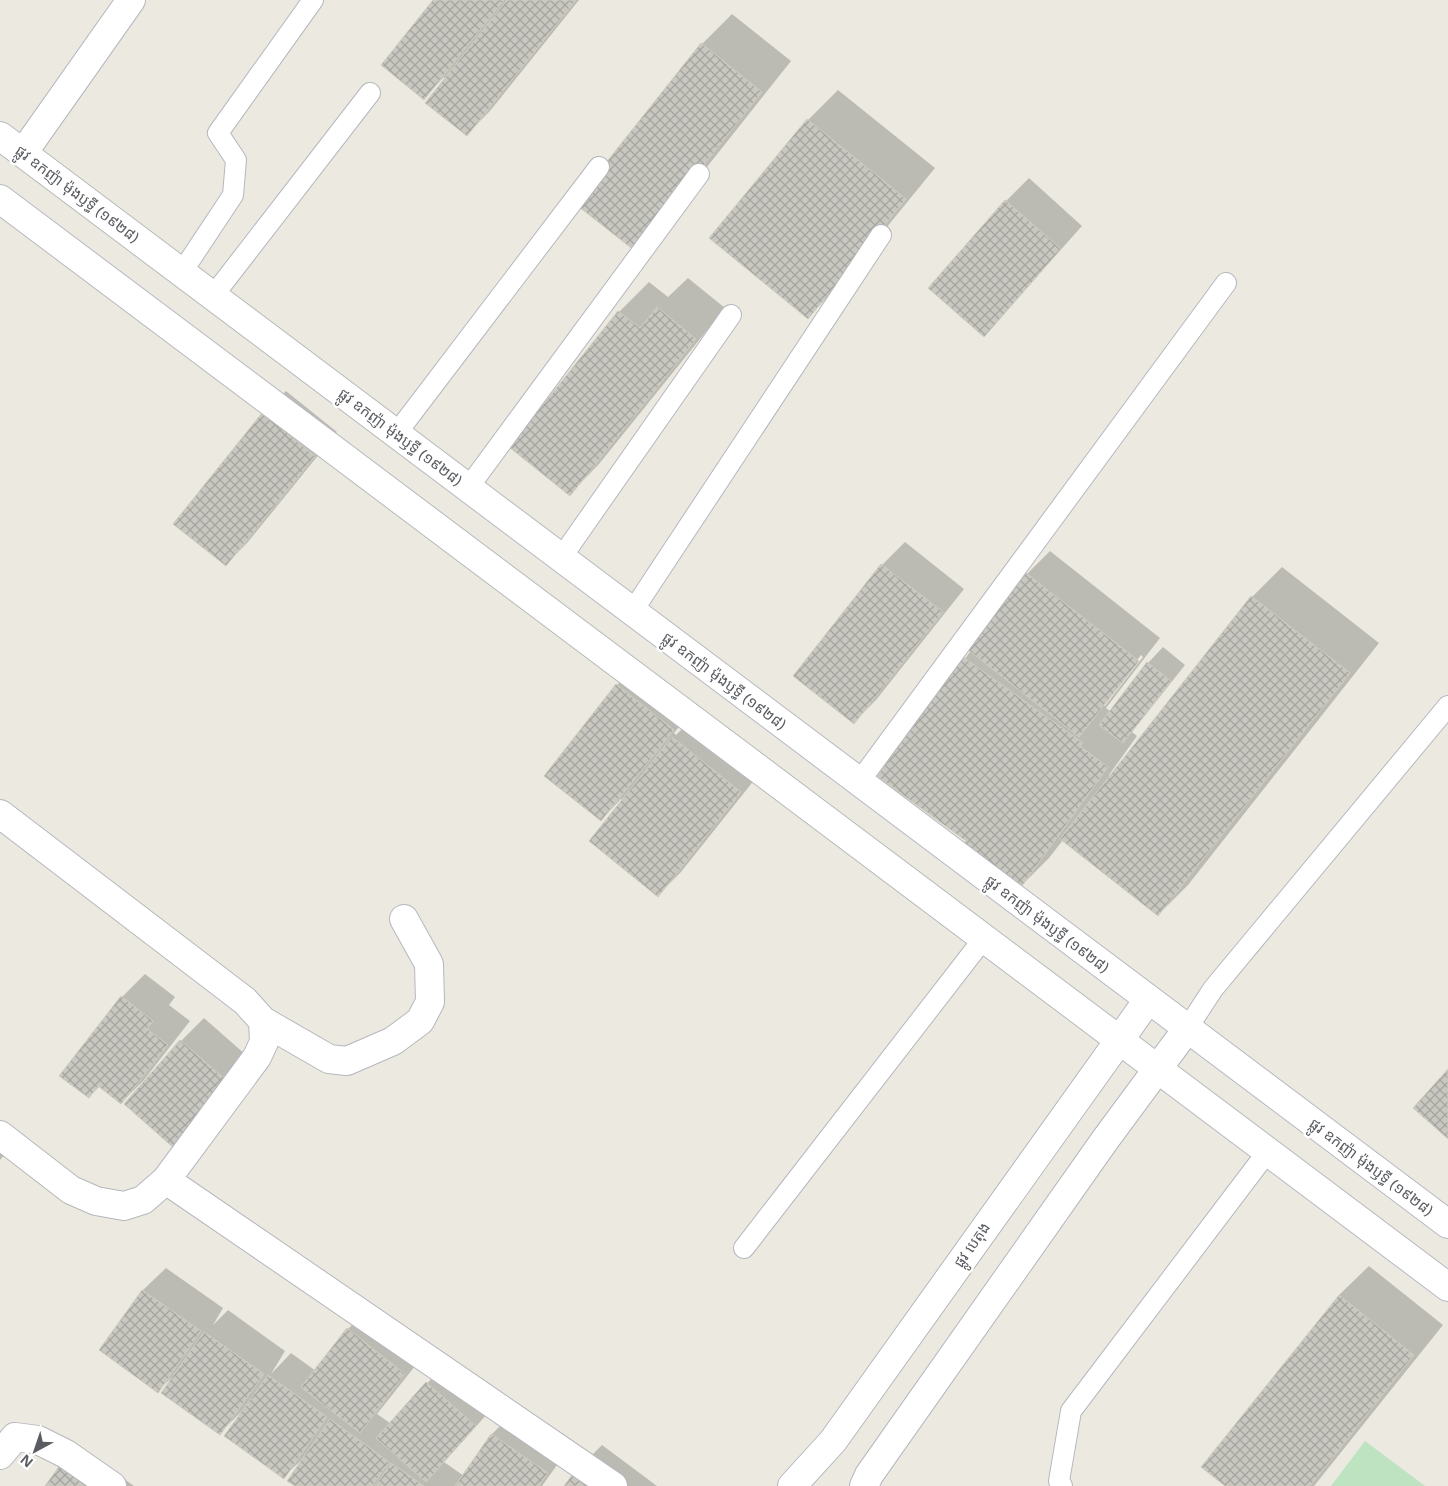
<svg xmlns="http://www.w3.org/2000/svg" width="1448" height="1486" viewBox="0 0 1448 1486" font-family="'Noto Sans','Noto Sans Khmer',sans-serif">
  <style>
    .pitch { fill: #bde3c1 }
    .shadow { fill: #0003; fill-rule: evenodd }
    .building { fill: url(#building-cross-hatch); stroke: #d0cdbf }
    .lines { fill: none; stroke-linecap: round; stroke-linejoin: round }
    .service-casing { stroke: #b6b7bd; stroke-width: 22 }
    .minor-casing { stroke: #b6b7bd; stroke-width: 30 }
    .secondary-casing { stroke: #b6b9bf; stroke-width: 30 }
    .service { stroke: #fff; stroke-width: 20 }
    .minor { stroke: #fff; stroke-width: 28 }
    .secondary { stroke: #fff; stroke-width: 28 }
    .labels { text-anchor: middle; stroke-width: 5; stroke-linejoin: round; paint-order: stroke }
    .street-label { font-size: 15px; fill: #595c61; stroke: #fff }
  </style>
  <defs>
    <pattern id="building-cross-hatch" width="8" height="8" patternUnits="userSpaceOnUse" patternTransform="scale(1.25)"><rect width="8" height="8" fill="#c8c7c0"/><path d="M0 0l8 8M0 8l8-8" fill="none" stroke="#a5a59f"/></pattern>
  </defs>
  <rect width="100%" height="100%" fill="#eceae0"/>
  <path class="pitch" d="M 1365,1441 L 1425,1486 L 1331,1486 Z"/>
  <path class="shadow" d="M 435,0 L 579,0 L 490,111 L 467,134 L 444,77 L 424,98 Z
    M 732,14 L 791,61 L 665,220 L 575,203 L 702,44 Z
    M 838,90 L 935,168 L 838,287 L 808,317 L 711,238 L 808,120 Z
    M 1029,178 L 1082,226 L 984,336 L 1006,201 Z
    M 688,278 L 725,308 L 599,464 L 570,494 L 619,312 L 649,282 L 668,297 Z
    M 286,391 L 337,432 L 248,542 L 226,564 L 263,414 Z
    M 905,542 L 964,589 L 876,700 L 854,722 L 795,676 L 882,565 Z
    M 1050,551 L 1160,638 L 1106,708 L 1110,711 L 1148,663 L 1163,647 L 1185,665 L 1132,732 L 1137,736 L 1109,775 L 1111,777 L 1252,597 L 1282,567 L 1379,643 L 1188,885 L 1158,915 L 1063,840 L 1049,858 L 1019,888 L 968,840 L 879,776 L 1027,574 ZM 1141,655 L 1143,657 L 1105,706 L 1101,706 Z
    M 640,662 L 696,706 L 674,733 L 676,735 L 696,715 L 763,769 L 681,872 L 658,895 L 623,800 L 621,799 L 601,820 L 617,685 Z
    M 145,974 L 175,997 L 169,1005 L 190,1021 L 144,1080 L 121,1103 L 100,1086 L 89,1097 L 61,1075 L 122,997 Z
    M 204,1018 L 255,1063 L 199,1126 L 181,1041 Z
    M 0,1132 L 14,1143 L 0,1160 Z
    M 1369,1266 L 1443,1325 L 1314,1486 L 1227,1486 L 1339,1295 Z
    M 166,1268 L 223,1308 L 213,1325 L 228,1310 L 285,1351 L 271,1374 L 291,1353 L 316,1371 L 348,1329 L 370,1306 L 427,1351 L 377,1414 L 390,1423 L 449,1360 L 498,1402 L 444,1462 L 464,1476 L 492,1434 L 507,1419 L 562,1458 L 542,1486 L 297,1486 L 304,1458 L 283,1477 L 240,1413 L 220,1433 L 171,1378 L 158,1391 L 101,1350 L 143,1290 Z
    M 602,1445 L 657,1486 L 565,1486 L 579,1468 Z
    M 80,1447 L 134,1486 L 47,1486 L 64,1462 Z"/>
  <path class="building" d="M 433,0 L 504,0 L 424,100 L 381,65 Z
    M 507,0 L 576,0 L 467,136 L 425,103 Z
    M 701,43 L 762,92 L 635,251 L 574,203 Z
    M 807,119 L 906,199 L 808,319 L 709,238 Z
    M 1005,200 L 1061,249 L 984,337 L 928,288 Z
    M 657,307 L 696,339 L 570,496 L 509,447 L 618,311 L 640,328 Z
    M 262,413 L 315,456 L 226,566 L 173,524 Z
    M 881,564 L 943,612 L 854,724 L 793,676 Z
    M 1026,573 L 1139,661 L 1079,737 L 967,649 Z
    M 1251,596 L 1350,673 L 1158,916 L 1060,839 Z
    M 963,657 L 1083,743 L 1080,746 L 1108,767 L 1019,890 L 961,847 L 966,841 L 877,776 Z
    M 1147,662 L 1171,681 L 1123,743 L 1099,725 Z
    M 616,684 L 674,730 L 601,821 L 544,776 Z
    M 672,737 L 741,792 L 658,897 L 589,841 Z
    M 121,996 L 153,1021 L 147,1029 L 168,1045 L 121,1104 L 98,1086 L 89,1098 L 59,1076 Z
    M 180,1040 L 233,1086 L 176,1150 L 124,1104 Z
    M 1448,1069 L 1448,1139 L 1413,1108 Z
    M 142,1290 L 201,1331 L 158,1393 L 99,1350 Z
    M 1339,1295 L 1414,1355 L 1310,1486 L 1225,1486 L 1201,1467 Z
    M 347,1328 L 405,1374 L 360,1433 L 301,1387 Z
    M 204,1332 L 264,1374 L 220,1435 L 161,1393 Z
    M 268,1375 L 327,1417 L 284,1479 L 224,1436 Z
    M 426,1382 L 476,1426 L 426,1482 L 376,1438 Z
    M 330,1419 L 389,1462 L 372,1486 L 295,1486 L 287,1481 Z
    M 491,1434 L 548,1473 L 539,1486 L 455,1486 Z
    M 63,1461 L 98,1486 L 45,1486 Z
    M 391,1463 L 424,1486 L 375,1486 Z
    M 578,1467 L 604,1486 L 564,1486 Z"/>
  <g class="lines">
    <g class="service-casing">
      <path id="service" d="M 182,272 L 233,195 L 236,160 L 218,133 L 313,0
        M 213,296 L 370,93
        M 396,434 L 599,167
        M 468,488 L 699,174
        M 561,558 L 731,315
        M 632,612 L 881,235
        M 859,782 L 1226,283
        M 1187,1029 L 1213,989 L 1448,706
        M 744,1248 L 984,938
        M 1062,1486 L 1059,1481 L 1071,1411 L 1268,1151"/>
    </g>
    <g class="minor-casing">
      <path id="minor" d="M 23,153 L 131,0
        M 0,814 L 245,1001 L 263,1021 L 329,1059 L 347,1061 L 393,1041 L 420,1021 L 430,1002 L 429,964 L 404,919
        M 0,1135 L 71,1190 L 96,1201 L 124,1206 L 143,1200 L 166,1180 L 257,1057 L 264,1042 L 263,1021
        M 166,1180 L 613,1486
        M 0,1455 L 15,1437 L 38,1440 L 66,1454 L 112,1486
        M 792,1486 L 833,1441 L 1148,1000
        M 864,1486 L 869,1475 L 1105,1140 L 1187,1029"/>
    </g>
    <g class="secondary-casing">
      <path id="secondary" d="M 0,136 L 1448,1224
        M 0,199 L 1448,1287"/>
    </g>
    <use href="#service" class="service"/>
    <use href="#minor" class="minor"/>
    <use href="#secondary" class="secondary"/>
  </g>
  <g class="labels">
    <g class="street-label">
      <text transform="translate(77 194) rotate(37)" y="5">ផ្លូវ ឧកញ៉ា ម៉ុងឫទ្ធី (១៩២៨)</text>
      <text transform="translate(400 437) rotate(37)" y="5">ផ្លូវ ឧកញ៉ា ម៉ុងឫទ្ធី (១៩២៨)</text>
      <text transform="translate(724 681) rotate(37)" y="5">ផ្លូវ ឧកញ៉ា ម៉ុងឫទ្ធី (១៩២៨)</text>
      <text transform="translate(1047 924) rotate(37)" y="5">ផ្លូវ ឧកញ៉ា ម៉ុងឫទ្ធី (១៩២៨)</text>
      <text transform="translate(1371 1167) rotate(37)" y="5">ផ្លូវ ឧកញ៉ា ម៉ុងឫទ្ធី (១៩២៨)</text>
      <text transform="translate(972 1245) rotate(-55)" y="5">ផ្លូវ បេតុង</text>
    </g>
  </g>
  <g transform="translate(35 1451) rotate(220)" stroke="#ffffff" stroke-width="4" paint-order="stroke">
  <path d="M0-4L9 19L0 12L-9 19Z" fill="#595c61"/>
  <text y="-8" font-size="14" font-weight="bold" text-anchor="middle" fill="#595c61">N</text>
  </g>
</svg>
